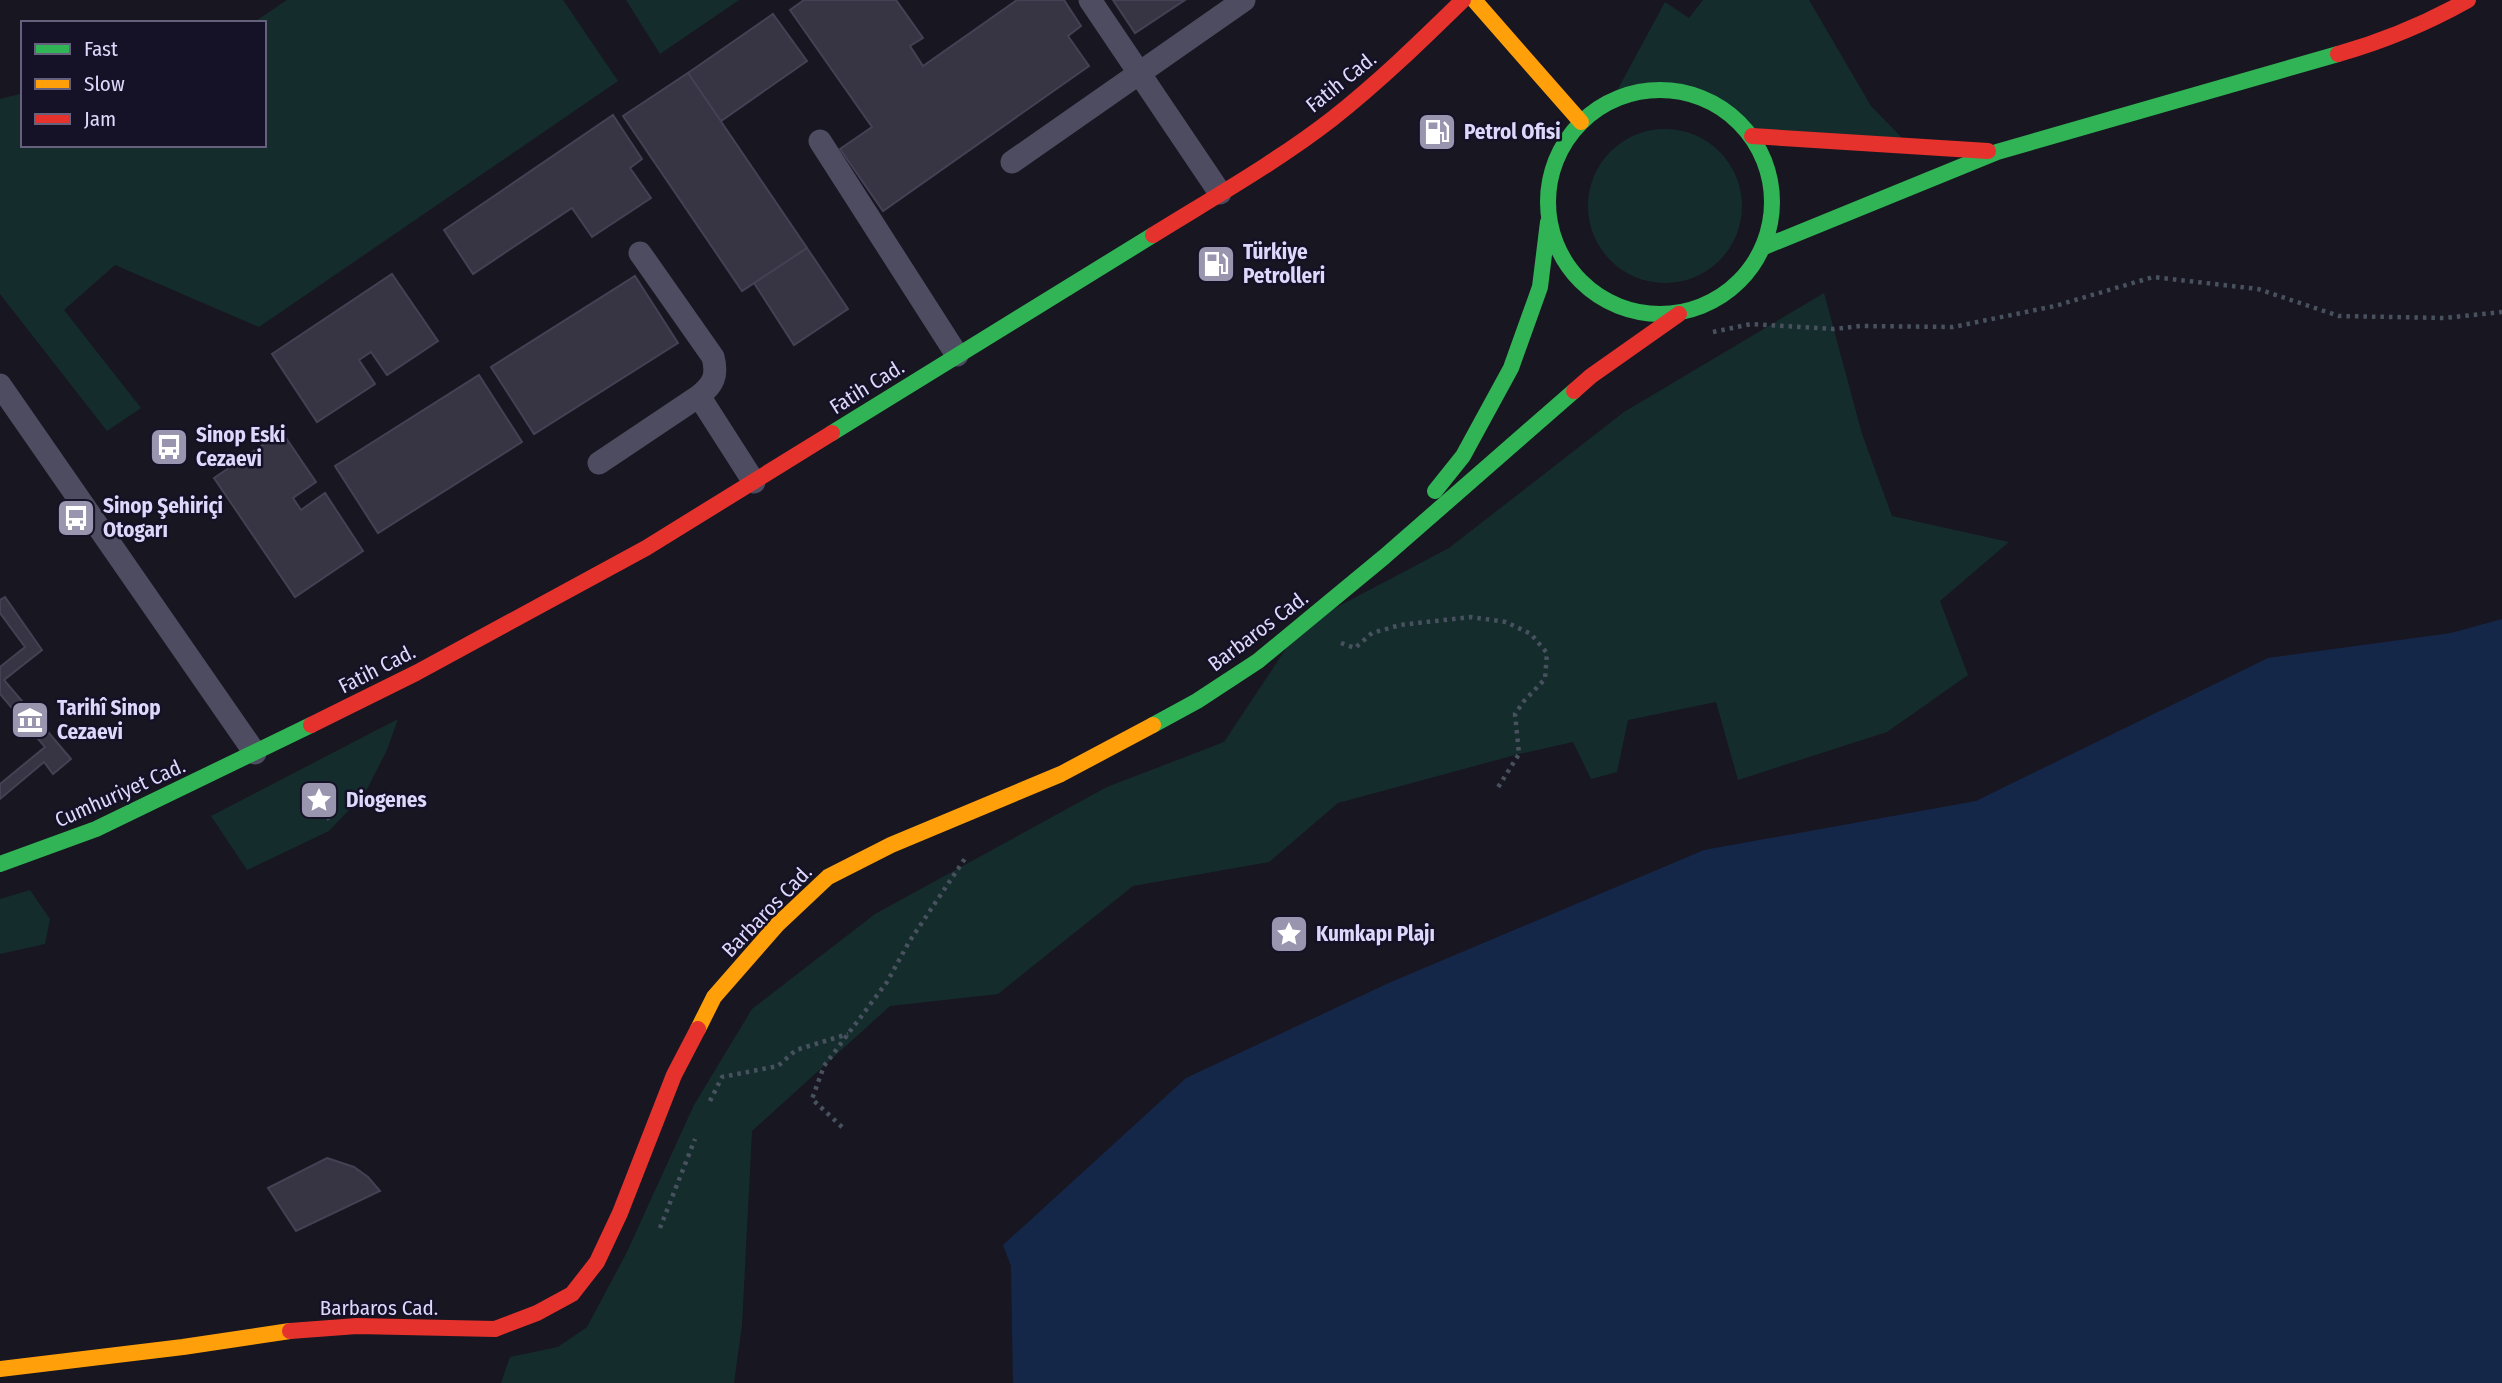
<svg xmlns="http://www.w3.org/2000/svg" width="2502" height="1383" viewBox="0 0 2502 1383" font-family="'Fira Sans Condensed',sans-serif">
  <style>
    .green { fill: #152c2d }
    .water { fill: #152748 }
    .building { fill: #373443; stroke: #454154; stroke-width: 2 }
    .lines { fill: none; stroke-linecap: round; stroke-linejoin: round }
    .path { stroke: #48525f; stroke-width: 4.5; stroke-dasharray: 3.5 5; stroke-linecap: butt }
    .lane { stroke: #4e4c61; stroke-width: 23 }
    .fast { stroke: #30b455; stroke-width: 16 }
    .slow { stroke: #ff9f0a; stroke-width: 16 }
    .jam { stroke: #e5322d; stroke-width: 16 }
    .labels { text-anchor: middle; stroke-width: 5; stroke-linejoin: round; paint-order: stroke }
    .street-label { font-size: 21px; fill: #ded9fc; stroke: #151126 }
    .poi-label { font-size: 21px; font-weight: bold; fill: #ded9fc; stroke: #151126; text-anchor: start }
  </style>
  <rect width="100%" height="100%" fill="#181621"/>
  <path class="green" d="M 287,0 L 563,0 L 618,81 L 259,327 L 115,265 L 64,310 L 141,408 L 107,431 L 0,294 L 0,99 L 23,93 L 23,145 L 264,145 L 264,23 L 253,23 Z
    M 626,0 L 739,0 L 660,54 Z
    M 1703,0 L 1809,0 L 1871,106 L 1910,146 L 1752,136 L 1724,109 L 1689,93 L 1650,90 L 1612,100 L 1665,2 L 1689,18 Z
    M1588 206a77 77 0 1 1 154 0a77 77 0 1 1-154 0Z
    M 1824,293 L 1862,434 L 1892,516 L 2009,542 L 1940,601 L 1968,675 L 1887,732 L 1738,780 L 1716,702 L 1628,720 L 1617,772 L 1591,779 L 1573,742 L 1519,754 L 1338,803 L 1269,862 L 1133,886 L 998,994 L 890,1006 L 752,1131 L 742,1325 L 734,1383 L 501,1383 L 510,1357 L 558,1347 L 587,1327 L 626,1254 L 694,1105 L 752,1009 L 875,914 L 1107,787 L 1224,742 L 1301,626 L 1449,548 L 1624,412 Z
    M 398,719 L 387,750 L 365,793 L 329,831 L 247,870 L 211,816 Z
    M 30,890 L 50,919 L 45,944 L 0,954 L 0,899 Z"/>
  <path class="water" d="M 2502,619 L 2502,1383 L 1013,1383 L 1011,1266 L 1003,1245 L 1186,1078 L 1391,982 L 1704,850 L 1976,801 L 2268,658 L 2451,633 Z"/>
  <path class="building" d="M 804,0 L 896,0 L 923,38 L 910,46 L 923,66 L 1017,0 L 1064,0 L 1081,26 L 1068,36 L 1089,66 L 883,211 L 840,149 L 872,127 L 790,10 Z
    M 1113,0 L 1185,0 L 1135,33 Z
    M 773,14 L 807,61 L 721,121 L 688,73 Z
    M 688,73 L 807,248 L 742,291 L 623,116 Z
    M 613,115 L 642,159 L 630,168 L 651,198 L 592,237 L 572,208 L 473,274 L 444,230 Z
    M 807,248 L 848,309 L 794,345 L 754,283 Z
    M 392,274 L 438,341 L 387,375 L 371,352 L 359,360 L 375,384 L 317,422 L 272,354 Z
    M 635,276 L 678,343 L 534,434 L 491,367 Z
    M 479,375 L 522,442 L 378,533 L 335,466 Z
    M 282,432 L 316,482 L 293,498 L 301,510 L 325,493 L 363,551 L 295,597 L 214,478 Z
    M 5,597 L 42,650 L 4,680 L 71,759 L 53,774 L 44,762 L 0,799 L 0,784 L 45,747 L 0,694 L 0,667 L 25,647 L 0,613 L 0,600 Z
    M 327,1158 L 354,1167 L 368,1177 L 380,1191 L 296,1231 L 268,1188 Z"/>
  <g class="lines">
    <path class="path" d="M 1713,332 L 1751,324 L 1834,329 L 1860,326 L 1953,327 L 2055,306 L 2153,277 L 2258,289 L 2339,316 L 2444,318 L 2502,312
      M 1341,643 L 1355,648 L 1372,633 L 1400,625 L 1471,617 L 1506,622 L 1531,634 L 1547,653 L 1545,679 L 1524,701 L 1515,714 L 1519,754 L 1497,789
      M 322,810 L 330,820
      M 710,1101 L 722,1077 L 778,1066 L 796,1050 L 848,1034
      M 842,1127 L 812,1099 L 824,1066 L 887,982 L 909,942 L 966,857
      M 660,1228 L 695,1139"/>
    <path class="lane" d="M 1090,0 L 1220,193
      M 820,141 L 957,355
      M 1012,162 L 1244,0
      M 0,385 L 255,753
      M 699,396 L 754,482
      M 599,463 L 699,396 C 713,385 718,376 713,357 L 640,253"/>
    <path class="fast" d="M1548 202a112 112 0 1 1 224 0a112 112 0 1 1-224 0Z
      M 1764,247 L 1997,152 L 2338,54
      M 832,433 L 1153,235
      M 1435,491 L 1463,456 L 1511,368 L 1540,287 L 1548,222
      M 1153,725 L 1197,701 L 1258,661 L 1384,557 L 1574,391
      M 0,864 L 96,829 L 311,725"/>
    <path class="slow" d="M 1474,0 L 1581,122
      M 698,1029 L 714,997 L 777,925 L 828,877 L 891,845 L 1061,774 L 1153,725
      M 0,1369 L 183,1347 L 290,1331"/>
    <path class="jam" d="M 2338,54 C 2384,41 2427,23 2468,0
      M 1752,136 L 1988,151
      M 1153,235 C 1211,199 1278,161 1332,119 C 1379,82 1421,41 1463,0
      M 1574,391 L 1591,376 L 1679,314
      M 311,725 L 416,673 L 646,548 L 832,433
      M 290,1331 L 357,1326 L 495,1329 L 537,1313 L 572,1294 L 597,1262 L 620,1213 L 674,1075 L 698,1029"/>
  </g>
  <defs>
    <g id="fuel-square" transform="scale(2.0125)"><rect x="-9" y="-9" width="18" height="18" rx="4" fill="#9995af" stroke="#151126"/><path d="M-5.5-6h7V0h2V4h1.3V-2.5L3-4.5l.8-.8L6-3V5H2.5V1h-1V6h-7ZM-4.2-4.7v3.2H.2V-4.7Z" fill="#fff"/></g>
    <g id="bus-square" transform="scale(2.0125)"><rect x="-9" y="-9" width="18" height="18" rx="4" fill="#9995af" stroke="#151126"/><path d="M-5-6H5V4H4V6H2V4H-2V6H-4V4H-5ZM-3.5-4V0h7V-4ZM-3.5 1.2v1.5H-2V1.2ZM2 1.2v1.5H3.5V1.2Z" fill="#fff"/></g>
    <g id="museum-square" transform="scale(2.0125)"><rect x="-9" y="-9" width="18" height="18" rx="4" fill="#9995af" stroke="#151126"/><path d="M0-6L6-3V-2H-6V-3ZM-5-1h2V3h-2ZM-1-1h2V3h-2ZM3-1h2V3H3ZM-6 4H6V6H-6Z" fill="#fff"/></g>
    <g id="sight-square" transform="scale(2.0125)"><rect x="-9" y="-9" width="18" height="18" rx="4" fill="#9995af" stroke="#151126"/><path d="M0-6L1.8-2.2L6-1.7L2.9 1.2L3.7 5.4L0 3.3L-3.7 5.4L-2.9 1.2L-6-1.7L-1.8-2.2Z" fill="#fff"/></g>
  </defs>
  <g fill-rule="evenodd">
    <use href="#fuel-square" x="1437" y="132"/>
    <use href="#fuel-square" x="1216" y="264"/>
    <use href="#bus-square" x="169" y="447"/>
    <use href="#bus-square" x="76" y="518"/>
    <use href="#museum-square" x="30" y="720"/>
    <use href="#sight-square" x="319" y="800"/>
    <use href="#sight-square" x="1289" y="934"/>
  </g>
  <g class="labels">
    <g class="street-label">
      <text transform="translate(1341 82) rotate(-39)" y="7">Fatih Cad.</text>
      <text transform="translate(867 387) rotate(-32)" y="7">Fatih Cad.</text>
      <text transform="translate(1258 631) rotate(-37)" y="7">Barbaros Cad.</text>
      <text transform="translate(377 669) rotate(-27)" y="7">Fatih Cad.</text>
      <text transform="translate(120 793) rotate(-24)" y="7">Cumhuriyet Cad.</text>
      <text transform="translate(767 911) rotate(-46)" y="7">Barbaros Cad.</text>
      <text x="379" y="1315">Barbaros Cad.</text>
    </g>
    <g class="poi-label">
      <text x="1464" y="139">Petrol Ofisi</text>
      <text x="1243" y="259">Türkiye<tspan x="1243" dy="24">Petrolleri</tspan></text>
      <text x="196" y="442">Sinop Eski<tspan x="196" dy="24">Cezaevi</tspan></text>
      <text x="103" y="513">Sinop Şehiriçi<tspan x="103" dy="24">Otogarı</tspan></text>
      <text x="57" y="715">Tarihî Sinop<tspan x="57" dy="24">Cezaevi</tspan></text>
      <text x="346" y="807">Diogenes</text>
      <text x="1316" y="941">Kumkapı Plajı</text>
    </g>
  </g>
  <rect x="21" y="21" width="245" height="126" fill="#151126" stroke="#65617c" stroke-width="2"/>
  <rect x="35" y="44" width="35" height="10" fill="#30b455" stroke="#65617c" stroke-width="2"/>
  <text x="84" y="56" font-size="21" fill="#ded9fc">Fast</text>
  <rect x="35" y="79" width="35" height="10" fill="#ff9f0a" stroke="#65617c" stroke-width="2"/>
  <text x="84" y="91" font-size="21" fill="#ded9fc">Slow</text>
  <rect x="35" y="114" width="35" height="10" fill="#e5322d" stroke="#65617c" stroke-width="2"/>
  <text x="84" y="126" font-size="21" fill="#ded9fc">Jam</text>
</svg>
